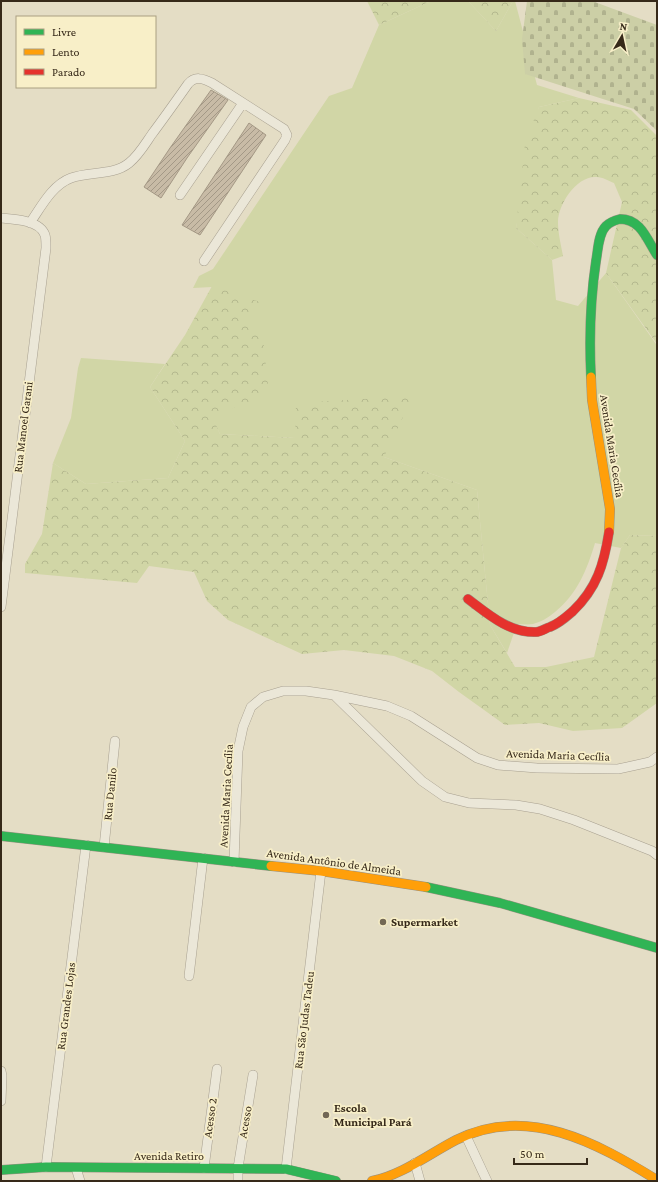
<svg xmlns="http://www.w3.org/2000/svg" width="658" height="1182" viewBox="0 0 658 1182" font-family="'Crimson Pro',serif">
  <style>
    .green { fill: #d1d6a6 }
    .forest { fill: url(#forest-crowns) }
    .cemetery { fill: url(#cemetery-stones) }
    .building { fill: url(#building-hatch); stroke: #a49885 }
    .lines { fill: none; stroke-linecap: round; stroke-linejoin: round }
    .street-casing { stroke: #a8a090; stroke-width: 10 }
    .fast-casing { stroke: #989080; stroke-width: 10 }
    .slow-casing { stroke: #989080; stroke-width: 10 }
    .jam-casing { stroke: #989080; stroke-width: 10 }
    .street { stroke: #ebe7d8; stroke-width: 9 }
    .fast { stroke: #30b455; stroke-width: 9 }
    .slow { stroke: #ff9f0a; stroke-width: 9 }
    .jam { stroke: #e5322d; stroke-width: 9 }
    .poi-dot { fill: #736855; stroke: #f8efc8; stroke-width: 1.5 }
    .labels { text-anchor: middle; stroke-width: 3.5; stroke-linejoin: round; paint-order: stroke }
    .street-label { font-size: 12px; fill: #362919; stroke: #f8efc8 }
    .poi-label { font-size: 12px; font-weight: bold; fill: #362919; stroke: #f8efc8; text-anchor: start }
  </style>
  <defs>
    <pattern id="forest-crowns" width="20" height="18" patternUnits="userSpaceOnUse"><rect width="20" height="18" fill="#d1d6a6"/><path d="M2 6a3 3 0 1 1 6 0M12 15a3 3 0 1 1 6 0" fill="none" stroke="#b4b88e"/></pattern>
    <pattern id="cemetery-stones" width="16" height="16" patternUnits="userSpaceOnUse"><rect width="16" height="16" fill="#cccfa6"/><path d="M2 7V4a2 2 0 0 1 4 0v3zM10 15v-3a2 2 0 0 1 4 0v3z" fill="#b0b28e"/></pattern>
    <pattern id="building-hatch" width="6" height="6" patternUnits="userSpaceOnUse"><rect width="6" height="6" fill="#c8bba6"/><path d="M-1 1l2-2M0 6l6-6M5 7l2-2" fill="none" stroke="#a39886"/></pattern>
  </defs>
  <rect width="100%" height="100%" fill="#e4ddc5"/>
  <path class="green" d="M 431,1 L 468,1 L 496,31 L 513,1 L 515,1 L 537,85 L 579,98 L 539,107 L 516,228 L 552,260 L 556,300 L 578,306 L 606,273 L 656,344 L 657,536 L 630,535 L 621,548 L 595,543 C 587,570 577,594 555,612 C 549,617 541,622 533,624 C 528,625 522,624 517,624 L 507,653 L 490,625 L 477,490 L 384,457 L 295,438 L 220,434 L 211,416 L 245,323 L 212,287 L 193,288 L 199,276 L 213,269 L 329,96 L 352,88 L 379,25 Z
    M 81,358 L 165,364 L 150,387 L 185,441 L 168,478 L 86,484 L 53,463 L 71,418 L 78,368 Z"/>
  <path class="forest" d="M 367,1 L 431,1 L 379,25 Z
    M 468,1 L 513,1 L 496,31 Z
    M 579,98 L 631,110 L 657,136 L 657,344 L 606,273 L 622,202 L 614,183 C 609,181 602,177 597,177 C 577,175 558,204 558,222 C 558,233 561,245 563,256 L 552,260 L 516,228 L 525,143 L 539,107 Z
    M 212,286 L 260,302 L 245,323 L 263,338 L 269,394 L 212,416 L 220,434 L 295,438 L 296,403 L 413,396 L 384,457 L 477,490 L 490,625 L 515,667 L 546,667 L 594,657 L 621,548 L 630,535 L 657,536 L 657,703 L 622,728 L 573,731 L 539,723 L 505,725 L 459,692 L 432,671 L 394,656 L 344,650 L 302,654 L 228,620 L 207,601 L 194,572 L 149,566 L 137,583 L 25,573 L 25,564 L 42,534 L 53,463 L 86,484 L 168,478 L 185,441 L 150,387 L 185,335 Z"/>
  <path class="cemetery" d="M 527,1 L 592,1 L 657,25 L 657,131 L 634,109 L 525,74 L 522,39 Z"/>
  <path class="building" d="M 211,90 L 228,100 L 187,158 L 161,198 L 144,187 L 170,148 Z
    M 249,123 L 266,135 L 200,235 L 182,225 Z"/>
  <g class="lines">
    <g class="street-casing">
      <path id="street" d="M 180,195 L 243,103
        M 1,218 C 13,219 40,220 45,235 C 46,238 46,244 46,248 L 1,607
        M 30,223 C 41,207 52,185 71,178 C 89,171 113,176 129,163 C 139,155 145,144 152,134 C 164,118 176,101 188,84 C 195,76 202,78 212,83 L 284,129 L 287,135 L 285,140 L 204,261
        M 334,695 L 422,781 L 445,797 L 469,803 L 516,805 L 540,809 L 574,820 L 652,851 L 657,855
        M 104,847 L 115,741
        M 234,862 L 238,751 L 243,727 L 251,707 L 263,697 L 283,691 L 306,691 L 334,695 L 387,706 L 411,716 L 477,758 L 498,765 L 537,768 L 618,769 L 650,762 L 657,757
        M 189,976 L 203,858
        M 1,1071 L 2,1076 L 1,1101
        M 466,1136 L 487,1181
        M 415,1163 L 420,1181
        M 46,1167 L 86,845
        M 76,1168 L 80,1181
        M 204,1168 L 217,1069
        M 286,1169 L 321,871
        M 238,1181 L 238,1168 L 253,1075"/>
    </g>
    <g class="fast-casing">
      <path id="fast" d="M 591,377 C 589,336 590,301 596,261 C 598,251 598,234 606,226 C 609,223 616,220 620,219 C 627,219 634,222 639,227 C 646,234 651,246 657,255
        M 1,836 L 271,866
        M 426,887 L 500,903 L 657,948
        M 1,1170 L 46,1167 L 286,1169 L 336,1181"/>
    </g>
    <g class="slow-casing">
      <path id="slow" d="M 591,377 L 592,400 L 610,509 L 609,532
        M 271,866 L 321,871 L 426,887
        M 372,1181 C 402,1175 429,1154 456,1140 C 527,1104 597,1143 657,1180"/>
    </g>
    <g class="jam-casing">
      <path id="jam" d="M 468,599 C 488,614 509,633 536,632 C 541,632 546,628 550,627 C 560,623 565,618 573,611 C 597,588 604,564 609,532"/>
    </g>
    <use href="#street" class="street"/>
    <use href="#fast" class="fast"/>
    <use href="#slow" class="slow"/>
    <use href="#jam" class="jam"/>
  </g>
  <g class="poi-dot">
    <circle cx="383" cy="922" r="4"/>
    <circle cx="326" cy="1115" r="4"/>
  </g>
  <g class="labels">
    <g class="street-label">
      <text transform="translate(23 427) rotate(-83)" y="4">Rua Manoel Garani</text>
      <text transform="translate(612 446) rotate(81)" y="4">Avenida Maria Cecília</text>
      <text transform="translate(558 755) rotate(2)" y="4">Avenida Maria Cecília</text>
      <text transform="translate(110 794) rotate(-84)" y="4">Rua Danilo</text>
      <text transform="translate(226 796) rotate(-87)" y="4">Avenida Maria Cecília</text>
      <text transform="translate(334 862) rotate(8)" y="4">Avenida Antônio de Almeida</text>
      <text transform="translate(66 1006) rotate(-83)" y="4">Rua Grandes Lojas</text>
      <text transform="translate(304 1020) rotate(-83)" y="4">Rua São Judas Tadeu</text>
      <text transform="translate(210 1118) rotate(-82)" y="4">Acesso 2</text>
      <text transform="translate(245 1122) rotate(-80)" y="4">Acesso</text>
      <text x="169" y="1160">Avenida Retiro</text>
    </g>
    <g class="poi-label">
      <text x="391" y="926">Supermarket</text>
      <text x="334" y="1112">Escola<tspan x="334" dy="14">Municipal Pará</tspan></text>
    </g>
  </g>
  <rect width="658" height="1182" fill="none" stroke="#362919" stroke-width="4"/>
  <rect x="16" y="16" width="140" height="72" fill="#f8efc8" stroke="#aaa082"/>
  <rect x="24" y="29" width="20" height="6" fill="#30b455" stroke="#aaa082"/>
  <text x="52" y="36" font-size="12" fill="#362919">Livre</text>
  <rect x="24" y="49" width="20" height="6" fill="#ff9f0a" stroke="#aaa082"/>
  <text x="52" y="56" font-size="12" fill="#362919">Lento</text>
  <rect x="24" y="69" width="20" height="6" fill="#e5322d" stroke="#aaa082"/>
  <text x="52" y="76" font-size="12" fill="#362919">Parado</text>
  <g transform="translate(622 36) rotate(9)" stroke="#f8efc8" stroke-width="3" paint-order="stroke">
  <path d="M0-3L7 15L0 10L-7 15Z" fill="#362919"/>
  <text y="-6" font-size="11" font-weight="bold" text-anchor="middle" fill="#362919">N</text>
  </g>
  <path d="M514 1158v6h73v-6" fill="none" stroke="#362919" stroke-width="2"/>
  <text x="520" y="1158" font-size="12" fill="#362919" stroke="#f8efc8" stroke-width="3" paint-order="stroke">50 m</text>
</svg>
